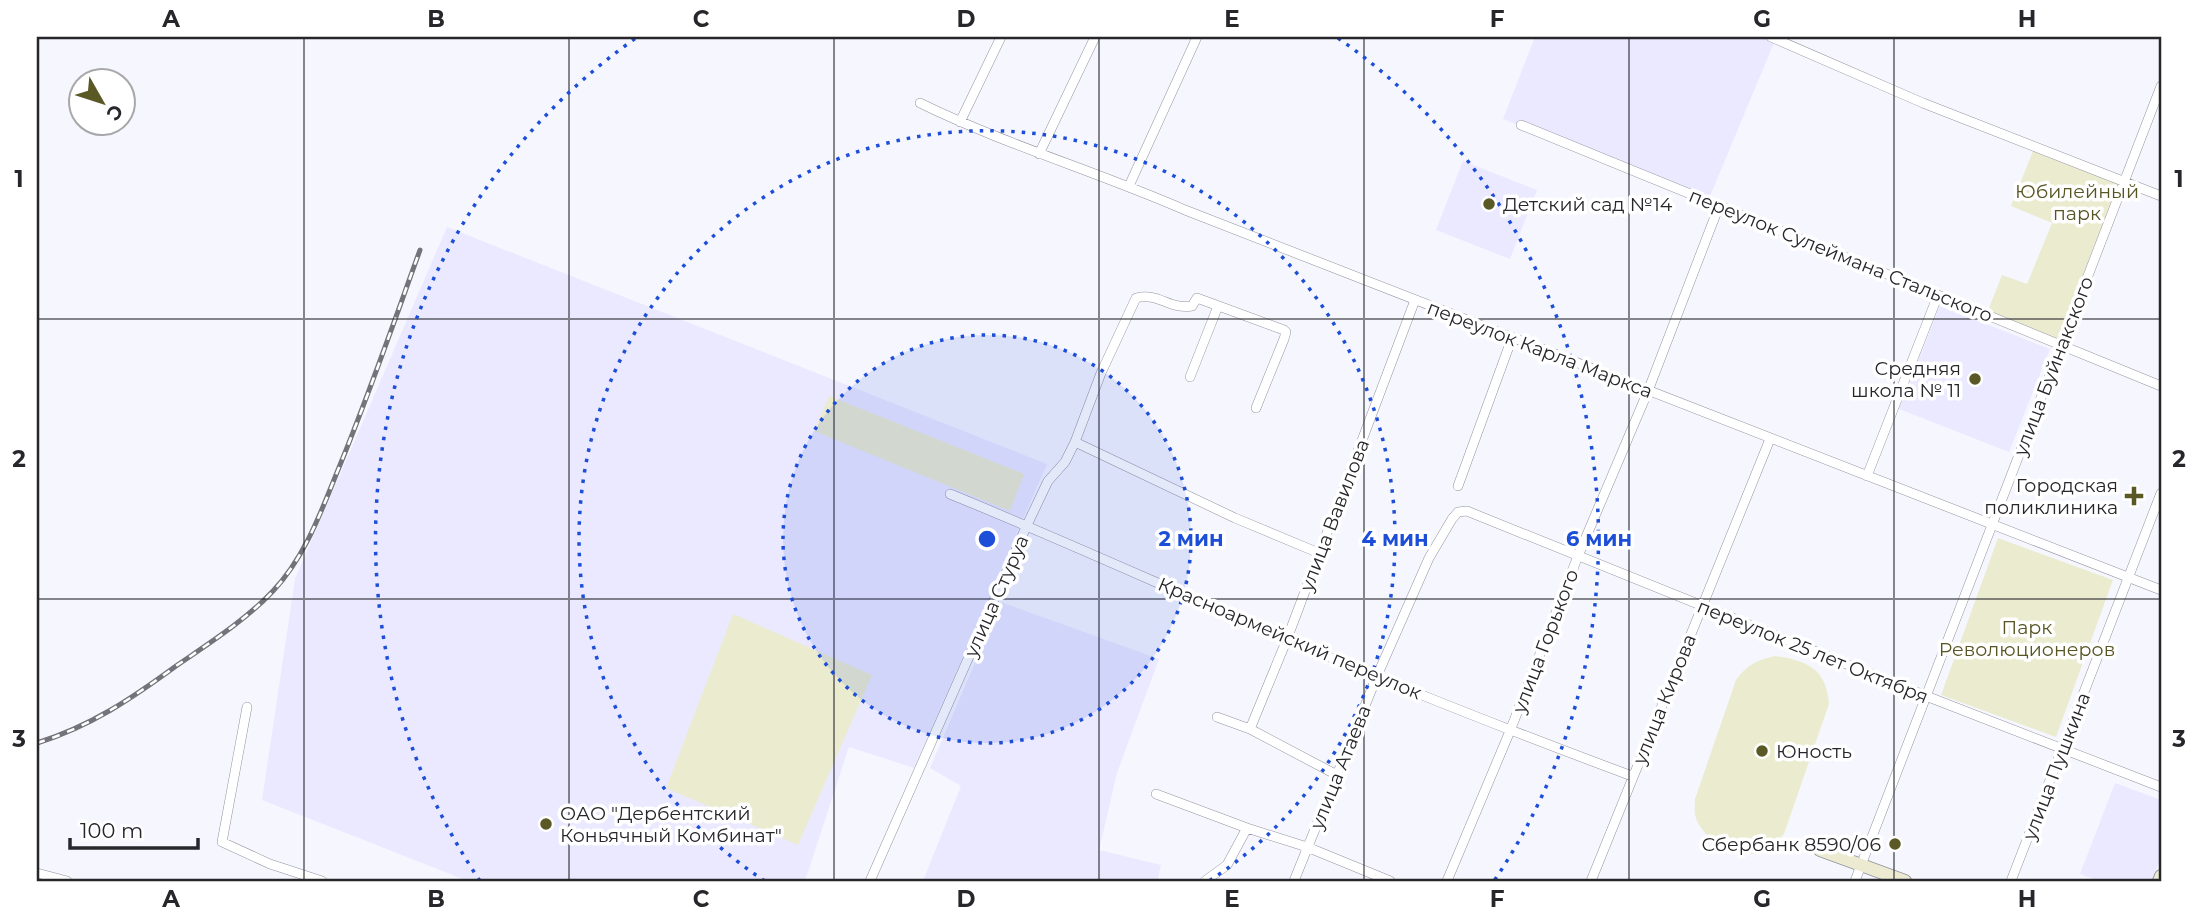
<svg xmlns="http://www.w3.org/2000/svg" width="2198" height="918" viewBox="0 0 2198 918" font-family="Montserrat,sans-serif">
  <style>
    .built { fill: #eae9ff }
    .green { fill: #ebeccf }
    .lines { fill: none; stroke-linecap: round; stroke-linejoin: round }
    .street-casing { stroke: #9494a0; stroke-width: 10 }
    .secondary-casing { stroke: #9494a0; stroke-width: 14 }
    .street { stroke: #fff; stroke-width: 9 }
    .secondary { stroke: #ecebd2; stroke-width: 12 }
    .rail-casing { stroke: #737379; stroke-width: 5 }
    .rail { stroke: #fff; stroke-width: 2.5; stroke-dasharray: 8; stroke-linecap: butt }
    .grid { fill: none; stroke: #26262b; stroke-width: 2; stroke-opacity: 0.55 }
    .ring { fill: none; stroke: #1d4ed8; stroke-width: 3.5; stroke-dasharray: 3.5 7 }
    .poi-dot { fill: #5a5925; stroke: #fff; stroke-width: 2.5 }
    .labels { text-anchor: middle; stroke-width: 7; stroke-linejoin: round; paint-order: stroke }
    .park-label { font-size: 19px; fill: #565523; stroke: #fff }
    .poi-label { font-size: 19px; fill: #26262b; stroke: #fff; text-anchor: start }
    .street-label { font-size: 19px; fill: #26262b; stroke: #fff }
    .centre { fill: #1d4ed8; stroke: #fff; stroke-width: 3.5 }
    .ring-label { font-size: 21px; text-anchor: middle; font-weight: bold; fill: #1d4ed8; stroke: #fff; stroke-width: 7; stroke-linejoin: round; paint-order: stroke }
    .neatline { fill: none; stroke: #26262b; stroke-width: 2.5 }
    .grid-label { font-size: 23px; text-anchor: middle; font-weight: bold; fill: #26262b }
  </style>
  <rect width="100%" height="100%" fill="#f6f6ff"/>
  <path class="built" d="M 1535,37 L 1772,37 L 1776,38 L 1708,201 L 1503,119 Z
    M 1463,161 L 1537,190 L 1510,259 L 1436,230 Z
    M 447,227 L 1047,464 L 914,768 L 849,747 L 805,881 L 468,881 L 262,800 L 295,579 Z
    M 1940,306 L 2050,349 L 2009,452 L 1899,409 Z
    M 1001,602 L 1159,659 L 1117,773 L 1099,850 L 1161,865 L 1158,878 L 1163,881 L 923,881 L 961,786 L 930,768 Z
    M 2115,783 L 2161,800 L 2161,857 L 2152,881 L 2099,881 L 2080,874 Z"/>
  <path class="green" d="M 2033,151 L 2118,184 L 2057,341 L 1987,313 L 2002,275 L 2027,284 L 2052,223 L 2011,206 Z
    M 829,396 L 1024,474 L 1010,511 L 814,431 Z
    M 1998,538 L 2113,580 L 2056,737 L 1941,695 Z
    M 733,614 L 872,675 L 798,845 L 666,788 Z
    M 1775,656 C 1807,660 1827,669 1829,704 L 1784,834 C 1775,842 1764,854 1751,854 C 1729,854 1701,838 1695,815 C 1694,810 1695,804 1695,799 L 1736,680 C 1747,665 1757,660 1775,656 Z"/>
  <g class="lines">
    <g class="street-casing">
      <path id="street" d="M 1771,37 L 1923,103 L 2161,196
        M 920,103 C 1006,145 1098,172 1185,210 L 2161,590
        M 960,122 L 1001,37
        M 1521,125 L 2161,386
        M 1039,154 L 1095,37
        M 1129,186 L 1197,37
        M 1190,377 L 1218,306
        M 1075,442 L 1235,518 L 1319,553
        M 1867,476 L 1938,295
        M 1458,486 L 1512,338
        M 950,494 C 1063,540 1174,591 1287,639 C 1401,688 1516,733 1632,776
        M 247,707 L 222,842 L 270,864 L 322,881
        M 1217,717 L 1250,729 L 1337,775
        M 1250,729 L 1287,639 L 1415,300
        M 1156,794 L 1247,828 L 1307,847 L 1390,881
        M 37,873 L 67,881
        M 870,881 L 1027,525 L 1048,481 L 1065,462 L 1075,442 L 1101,373 L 1136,298 C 1159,292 1169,310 1192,306 L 1197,298 L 1284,330 L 1286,332 L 1284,339 L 1256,408
        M 1205,881 L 1227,865 L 1247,828
        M 1294,881 L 1377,676 L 1429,558 L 1452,519 L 1458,512 L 1467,511 L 1926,696 L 2161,787
        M 1447,881 L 1510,731 L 1578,556 L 1648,391 L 1719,206
        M 1591,881 L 1770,439
        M 1855,881 L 2161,86
        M 2011,881 L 2161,493"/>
    </g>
    <g class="secondary-casing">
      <path id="secondary" d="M 1820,850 L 1905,881
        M 2159,881 L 2161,876"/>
    </g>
    <use href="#street" class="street"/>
    <use href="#secondary" class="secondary"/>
    <g class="rail-casing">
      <path id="rail" d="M 37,743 C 91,726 131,699 176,666 C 208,644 246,620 273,591 C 306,556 322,509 340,465 C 369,394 394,322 420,250"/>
    </g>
    <use href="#rail" class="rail"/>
  </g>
  <path class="grid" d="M 304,37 L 304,881M 569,37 L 569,881M 834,37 L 834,881M 1099,37 L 1099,881M 1364,37 L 1364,881M 1629,37 L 1629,881M 1894,37 L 1894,881M 37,319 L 2161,319M 37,599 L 2161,599"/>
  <circle cx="987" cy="539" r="204" fill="#1d4ed8" fill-opacity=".12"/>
  <g class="ring">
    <circle cx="987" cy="539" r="204"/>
    <path d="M765 881A408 408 0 1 1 1209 881"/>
    <path d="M480 881A612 612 0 0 1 636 38M1338 38A612 612 0 0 1 1494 881"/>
  </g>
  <g class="poi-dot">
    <circle cx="1489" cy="204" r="7"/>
    <circle cx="1975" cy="379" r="7"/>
    <path d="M2130.5 485.5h7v7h7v7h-7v7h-7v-7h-7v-7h7z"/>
    <circle cx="1762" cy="751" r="7"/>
    <circle cx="546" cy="824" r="7"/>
    <circle cx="1895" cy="844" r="7"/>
  </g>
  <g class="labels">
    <g class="park-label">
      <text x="2077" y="198">Юбилейный<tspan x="2077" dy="22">парк</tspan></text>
      <text x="2027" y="634">Парк<tspan x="2027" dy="22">Революционеров</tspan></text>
    </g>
    <g class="poi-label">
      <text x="1503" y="211">Детский сад №14</text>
      <text x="1961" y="375" text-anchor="end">Средняя<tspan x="1961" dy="22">школа № 11</tspan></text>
      <text x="2118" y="492" text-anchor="end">Городская<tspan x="2118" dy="22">поликлиника</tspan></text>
      <text x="1776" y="758">Юность</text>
      <text x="560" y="820">ОАО "Дербентский<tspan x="560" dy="22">Коньячный Комбинат"</tspan></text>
      <text x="1881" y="851" text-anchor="end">Сбербанк 8590/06</text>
    </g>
    <g class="street-label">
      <text transform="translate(1841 255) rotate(22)" y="7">переулок Сулеймана Стальского</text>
      <text transform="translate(1540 349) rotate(21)" y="7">переулок Карла Маркса</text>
      <text transform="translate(2053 366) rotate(-69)" y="7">улица Буйнакского</text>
      <text transform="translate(1334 515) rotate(-69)" y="7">улица Вавилова</text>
      <text transform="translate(996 596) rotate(-66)" y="7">улица Стуруа</text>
      <text transform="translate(1290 638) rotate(23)" y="7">Красноармейский переулок</text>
      <text transform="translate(1545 641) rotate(-69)" y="7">улица Горького</text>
      <text transform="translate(1813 651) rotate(22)" y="7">переулок 25 лет Октября</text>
      <text transform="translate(1664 699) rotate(-68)" y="7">улица Кирова</text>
      <text transform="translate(2056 766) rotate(-69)" y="7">улица Пушкина</text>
      <text transform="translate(1340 767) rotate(-68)" y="7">улица Атаева</text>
    </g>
  </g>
  <circle cx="987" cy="539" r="10" class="centre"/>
  <g class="ring-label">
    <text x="1191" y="546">2 мин</text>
    <text x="1395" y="546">4 мин</text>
    <text x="1599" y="546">6 мин</text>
  </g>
  <rect width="2198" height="918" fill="none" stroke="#ffffff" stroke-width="77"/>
  <g transform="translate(102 102) rotate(129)"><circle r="33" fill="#ffffff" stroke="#a8a8aa" stroke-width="2"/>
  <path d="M0-5L12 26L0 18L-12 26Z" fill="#5a5925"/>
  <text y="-10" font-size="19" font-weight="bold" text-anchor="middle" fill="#26262b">С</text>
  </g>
  <path d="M70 838v10h128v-10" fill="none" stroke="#26262b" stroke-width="3.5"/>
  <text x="80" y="838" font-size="21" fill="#26262b" stroke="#ffffff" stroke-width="5" paint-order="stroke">100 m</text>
  <rect x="38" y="38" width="2122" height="842" class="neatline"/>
  <g class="grid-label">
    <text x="171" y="27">A</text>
    <text x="436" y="27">B</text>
    <text x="701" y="27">C</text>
    <text x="966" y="27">D</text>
    <text x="1232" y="27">E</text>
    <text x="1497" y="27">F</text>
    <text x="1762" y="27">G</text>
    <text x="2027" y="27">H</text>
    <text x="19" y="187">1</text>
    <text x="2179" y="187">1</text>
    <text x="19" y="467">2</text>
    <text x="2179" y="467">2</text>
    <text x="19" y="747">3</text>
    <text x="2179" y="747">3</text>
    <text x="171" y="907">A</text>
    <text x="436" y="907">B</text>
    <text x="701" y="907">C</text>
    <text x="966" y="907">D</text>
    <text x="1232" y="907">E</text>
    <text x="1497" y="907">F</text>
    <text x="1762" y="907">G</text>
    <text x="2027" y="907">H</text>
  </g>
</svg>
